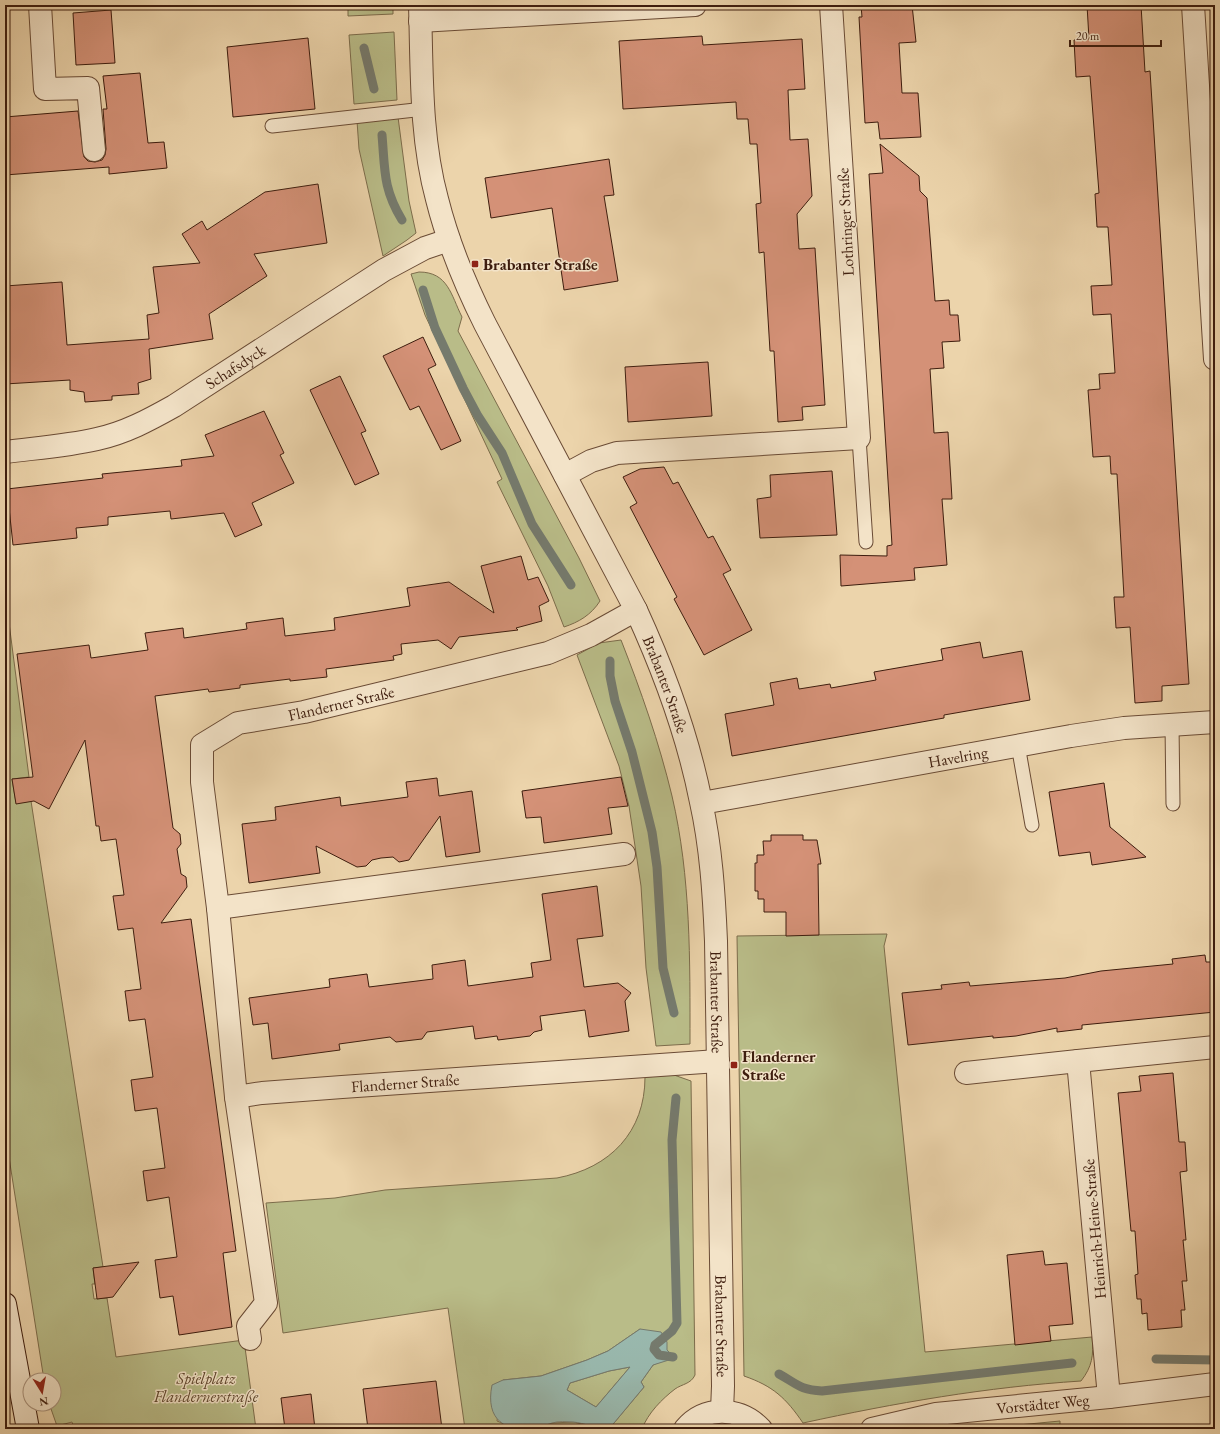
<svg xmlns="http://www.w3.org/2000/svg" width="1220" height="1434" viewBox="0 0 1220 1434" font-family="'EB Garamond',serif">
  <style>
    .green { fill: #b9bc88; stroke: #7c6c4b }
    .water { fill: #99b8ad; stroke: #757a6d; fill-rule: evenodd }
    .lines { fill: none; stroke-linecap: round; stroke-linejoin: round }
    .stream { stroke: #757a6d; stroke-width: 9 }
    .building { fill: #d49177; stroke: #3e1d0e }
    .lane-casing { stroke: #6a4b35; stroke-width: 15 }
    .street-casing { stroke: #6a4b35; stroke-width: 24 }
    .secondary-casing { stroke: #3e1d0e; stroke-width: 24 }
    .lane { stroke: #f3e3c8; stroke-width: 13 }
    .street { stroke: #f3e3c8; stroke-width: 22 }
    .secondary { stroke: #f3e3c8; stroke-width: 22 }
    .poi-dot { fill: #8f2418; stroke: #f3e3c8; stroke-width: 1.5 }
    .labels { text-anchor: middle; stroke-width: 3; stroke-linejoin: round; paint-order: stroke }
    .street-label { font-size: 16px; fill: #3e1d0e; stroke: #f3e3c8 }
    .poi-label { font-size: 16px; font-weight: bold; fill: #3e1d0e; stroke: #f3e3c8; text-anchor: start }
    .park-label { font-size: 16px; font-style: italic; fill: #5d452c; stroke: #f3e3c8 }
  </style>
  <rect width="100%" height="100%" fill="#ecd4ab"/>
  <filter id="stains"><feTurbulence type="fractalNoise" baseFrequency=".005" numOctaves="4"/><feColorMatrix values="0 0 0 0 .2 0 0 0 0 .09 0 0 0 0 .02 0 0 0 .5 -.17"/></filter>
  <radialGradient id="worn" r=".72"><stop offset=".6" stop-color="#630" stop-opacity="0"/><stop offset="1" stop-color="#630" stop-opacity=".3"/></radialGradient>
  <path class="green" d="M 348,5 L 393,5 L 393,14 L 348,16 Z
    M 394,32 L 397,100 L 354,104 L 349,35 Z
    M 398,117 L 409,201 L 416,233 L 407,240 L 383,256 L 359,149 L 357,121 Z
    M 419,272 C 448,272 451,295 462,317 L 458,331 L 579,558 L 600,601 C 591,615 579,622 564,627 L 548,586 L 497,482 L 502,479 L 425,315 L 411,274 Z
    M 5,592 L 29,777 L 12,779 L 16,803 L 31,801 L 103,1267 L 93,1268 L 95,1284 L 92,1284 L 94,1299 L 107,1298 L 116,1357 L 244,1340 L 256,1429 L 74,1429 L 72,1422 L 57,1426 L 50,1406 L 49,1404 L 54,1404 L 54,1380 L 44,1380 L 5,1132 Z
    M 621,640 C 641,691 659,742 672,796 C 691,877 690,961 690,1044 L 656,1046 L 646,968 L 641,886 L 629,806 L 619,766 L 577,655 L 599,643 Z
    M 887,934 L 884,946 L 925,1352 L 1092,1337 C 1094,1355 1092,1367 1081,1381 C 987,1387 895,1403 803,1423 C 786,1398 773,1386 744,1376 L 737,936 Z
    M 674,1075 L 691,1081 L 695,1375 C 691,1384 682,1384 675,1389 C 662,1399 648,1413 642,1429 L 609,1429 L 644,1387 L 641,1382 L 653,1365 L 673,1356 L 640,1329 L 608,1351 L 587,1360 L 541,1376 L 503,1380 L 497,1421 L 517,1429 L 465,1429 L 448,1308 L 283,1333 L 266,1203 L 335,1198 L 385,1190 L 557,1178 C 610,1168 645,1132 645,1077 Z
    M 630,1367 L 596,1407 L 567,1390 L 570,1383 L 609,1371 Z
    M 1060,1421 L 1060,1429 L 977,1429 Z
    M 574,1422 L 599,1429 L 539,1429 L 552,1423 Z"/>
  <path class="water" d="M 640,1329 L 661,1332 L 667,1342 L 667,1350 L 673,1356 L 672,1359 L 653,1365 L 641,1382 L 644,1387 L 609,1429 C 595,1429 585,1423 573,1422 C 567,1422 558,1421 552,1423 C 547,1424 543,1428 538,1429 C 505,1433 485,1420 492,1385 L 503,1380 L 541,1376 L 587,1360 L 608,1351 ZM 630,1367 L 596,1407 L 567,1390 L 570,1383 L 609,1371 Z"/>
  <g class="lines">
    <path class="stream" d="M 364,48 L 374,89
      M 382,135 C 385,170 383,189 402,220
      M 423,290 L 435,328 L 463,388 L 478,416 L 502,453 L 532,524 L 571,585
      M 610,661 L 610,676 L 615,701 L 632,752 L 652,832 L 657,867 L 663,968 L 674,1013
      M 673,1357 L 659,1355 L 654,1349 L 655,1345 L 672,1331 L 677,1323 L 672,1140 L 676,1098
      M 1156,1359 L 1215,1360
      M 779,1374 C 797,1384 800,1390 822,1391 L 1072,1363"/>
  </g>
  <path class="building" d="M 861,5 L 912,5 L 916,42 L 899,43 L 902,93 L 918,93 L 921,137 L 880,139 L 878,122 L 865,123 L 859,17 L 862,17 Z
    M 1087,5 L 1141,5 L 1145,72 L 1150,71 L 1189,684 L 1162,686 L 1162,701 L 1135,703 L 1130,627 L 1116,628 L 1114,597 L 1124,597 L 1117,474 L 1111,474 L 1110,456 L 1093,457 L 1088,390 L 1100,389 L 1099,374 L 1115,373 L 1111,314 L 1093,315 L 1091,286 L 1112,285 L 1108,227 L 1097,227 L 1095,194 L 1099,193 L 1090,76 L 1076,77 L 1074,40 L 1089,39 Z
    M 111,10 L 115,63 L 76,65 L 73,13 Z
    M 702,36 L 703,45 L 802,39 L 805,89 L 788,90 L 790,140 L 808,139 L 812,196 L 797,214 L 799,249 L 815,248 L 825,405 L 802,407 L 803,420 L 778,422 L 774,351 L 770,351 L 764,252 L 759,253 L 756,204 L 761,203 L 757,144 L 750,144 L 748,119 L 737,119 L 736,102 L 623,109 L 619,41 Z
    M 308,38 L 315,109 L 233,117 L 227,47 Z
    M 140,73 L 148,143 L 164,142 L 167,168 L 109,174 L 109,167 L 5,175 L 5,117 L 78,111 L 84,157 L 88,161 L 95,162 L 102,160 L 105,155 L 106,149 L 103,109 L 107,109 L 103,76 Z
    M 880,144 L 919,176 L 920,191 L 927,198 L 935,301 L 949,300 L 950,315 L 958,315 L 960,341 L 942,342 L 944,368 L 930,369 L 934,433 L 948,432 L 952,499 L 942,499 L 947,565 L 914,568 L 915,580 L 841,586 L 840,555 L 887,556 L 887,546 L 892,545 L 869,174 L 883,173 Z
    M 609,159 L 614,195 L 604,196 L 618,281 L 564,290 L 552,208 L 491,218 L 485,178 Z
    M 318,184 L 327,243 L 254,254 L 267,276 L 209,314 L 213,339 L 149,349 L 151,379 L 138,383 L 139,394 L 112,396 L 112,400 L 85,402 L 84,392 L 70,390 L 70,380 L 5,384 L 5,286 L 62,282 L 67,345 L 149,339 L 147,315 L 159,313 L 153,267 L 200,263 L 182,234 L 202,221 L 207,230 L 265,192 Z
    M 423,337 L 436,365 L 428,369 L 461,441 L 441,450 L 419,406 L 410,410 L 383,356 Z
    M 708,362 L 712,416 L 628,422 L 625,367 Z
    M 340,376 L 366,431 L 361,433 L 379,474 L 355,485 L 310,390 Z
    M 264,411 L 284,453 L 280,455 L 294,483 L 252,503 L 262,525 L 235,537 L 224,513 L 171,519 L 170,511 L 108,517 L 108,525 L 76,528 L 77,538 L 13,545 L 7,489 L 103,478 L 102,474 L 182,466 L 181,460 L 214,456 L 205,435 Z
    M 664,467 L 673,484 L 678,482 L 708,538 L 713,536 L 731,570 L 723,574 L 752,630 L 704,655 L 674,599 L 677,597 L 630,507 L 637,503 L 623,477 L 640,469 Z
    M 832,471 L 837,535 L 760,538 L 757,499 L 771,497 L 770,475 Z
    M 521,556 L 528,580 L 538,577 L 549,601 L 539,606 L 542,621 L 516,628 L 518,630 L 459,637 L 451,649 L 438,640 L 401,644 L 402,654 L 393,656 L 394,660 L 326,669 L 327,677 L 290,681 L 290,679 L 240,685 L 240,688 L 209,692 L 208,689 L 155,696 L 173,828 L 180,834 L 181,844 L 177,849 L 181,874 L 186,877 L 187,887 L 161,923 L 191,919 L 236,1251 L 223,1253 L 232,1327 L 179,1335 L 173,1296 L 160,1298 L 155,1260 L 177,1257 L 169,1197 L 147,1201 L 143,1171 L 165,1168 L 157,1108 L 135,1111 L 131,1080 L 153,1077 L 145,1019 L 129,1021 L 125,991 L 141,989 L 133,928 L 118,930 L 113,896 L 124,895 L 116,839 L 101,841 L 99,826 L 96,826 L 85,740 L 49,809 L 34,801 L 16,804 L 12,779 L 33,777 L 17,654 L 89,645 L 91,658 L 148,650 L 145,633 L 183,628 L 184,638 L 247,629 L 246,623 L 283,618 L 285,636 L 335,630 L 334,618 L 410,606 L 407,588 L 449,582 L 494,613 L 481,566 Z
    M 980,642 L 983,658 L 1022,651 L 1030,700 L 944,715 L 944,718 L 732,756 L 725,714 L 774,705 L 770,683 L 797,678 L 799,689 L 830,684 L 831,688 L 876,680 L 874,672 L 943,660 L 941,649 Z
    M 621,777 L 628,806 L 608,808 L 612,834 L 544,843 L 541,817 L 526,818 L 522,791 Z
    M 437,778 L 439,796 L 472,791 L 480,852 L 446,857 L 440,816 L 409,860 L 399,862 L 393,857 L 381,858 L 372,860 L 366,866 L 357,867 L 316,846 L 320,873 L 249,883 L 242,824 L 276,820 L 275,807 L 340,797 L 341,806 L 408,797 L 406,782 Z
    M 1104,783 L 1110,827 L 1146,857 L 1092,865 L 1090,852 L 1059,856 L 1049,792 Z
    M 771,835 L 803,835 L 803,840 L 817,840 L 821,864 L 818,864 L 819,935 L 786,936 L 786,912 L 764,912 L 764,899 L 758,899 L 758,891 L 755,891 L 755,863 L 757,863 L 757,855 L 764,855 L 763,841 L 771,841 Z
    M 597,886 L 603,936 L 577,939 L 584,987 L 618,983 L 631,993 L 625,1001 L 629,1031 L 589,1037 L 585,1010 L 540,1016 L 542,1030 L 534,1032 L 530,1036 L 498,1040 L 497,1036 L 475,1039 L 473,1026 L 427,1032 L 422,1039 L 396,1042 L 390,1037 L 339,1044 L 340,1050 L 272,1059 L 268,1023 L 253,1025 L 249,998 L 330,987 L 329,979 L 367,974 L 369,987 L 433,979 L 432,965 L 465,960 L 468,986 L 533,977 L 531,963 L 551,960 L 542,894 Z
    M 1205,955 L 1206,962 L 1215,962 L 1215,1012 L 1082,1025 L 1082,1029 L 1057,1032 L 1057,1028 L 1016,1036 L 993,1038 L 993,1036 L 908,1045 L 902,993 L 942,989 L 941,985 L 969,982 L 970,986 L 1065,978 L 1101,971 L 1173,964 L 1172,959 Z
    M 1173,1073 L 1179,1142 L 1185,1142 L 1187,1171 L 1180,1172 L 1186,1240 L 1183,1240 L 1187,1281 L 1182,1281 L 1185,1310 L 1181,1310 L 1182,1327 L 1148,1330 L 1147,1313 L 1142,1314 L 1141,1299 L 1137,1299 L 1135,1275 L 1138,1274 L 1135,1231 L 1131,1231 L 1118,1093 L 1141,1091 L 1139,1076 Z
    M 1043,1251 L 1045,1265 L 1067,1263 L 1073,1324 L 1049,1326 L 1051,1341 L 1015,1345 L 1007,1255 Z
    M 139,1262 L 113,1297 L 97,1299 L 93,1268 Z
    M 436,1381 L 442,1429 L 368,1429 L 363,1389 Z
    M 311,1394 L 315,1429 L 285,1429 L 281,1398 Z"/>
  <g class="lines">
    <g class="lane-casing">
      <path id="lane" d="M 272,126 L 424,109
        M 859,438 L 866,542
        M 1172,724 L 1173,804
        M 1018,745 L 1032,825"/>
    </g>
    <g class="street-casing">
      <g id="street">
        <path d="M 40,5 L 45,89 L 88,88 L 94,150"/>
        <path id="s1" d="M 420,5 C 422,69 420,137 437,199 C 448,243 465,284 485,324 L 636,610 C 664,671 688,736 701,802 C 711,847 714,894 716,941 L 723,1386 L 722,1411"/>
        <path d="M 1193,5 L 1215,359"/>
        <path d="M 420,21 L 695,5"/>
        <path id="s2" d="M 5,452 C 36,448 67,446 97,439 C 125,433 149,420 174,406 L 384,270 L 425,248 L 449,240"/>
        <path d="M 565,475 L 591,461 L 617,453 L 859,438 L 831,5"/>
        <path id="s3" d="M 636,610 L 591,635 L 548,653 L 304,712 L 238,723 L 202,745 L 202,782 L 218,908 L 236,1097 L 262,1093 L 342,1087 L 718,1061"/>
        <path id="s4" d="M 702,803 L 1071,736 L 1124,728 L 1215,722"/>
        <path d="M 218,908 L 624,854"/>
        <path d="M 966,1073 L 1078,1061"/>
        <path d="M 236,1097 L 266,1303 L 248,1326 L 250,1339"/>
        <path d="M 1109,1397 L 1078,1061 L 1215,1047"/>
        <path d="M 685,1429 C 705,1405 740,1407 761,1429"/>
        <path id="s5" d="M 872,1429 L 936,1414 L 1109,1397 L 1215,1384"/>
      </g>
    </g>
    <g class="secondary-casing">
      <path id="secondary" d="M 5,1304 L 28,1429"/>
    </g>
    <use href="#lane" class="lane"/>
    <use href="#street" class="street"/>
    <use href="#secondary" class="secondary"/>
  </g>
  <g class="poi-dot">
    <rect x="471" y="260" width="8" height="8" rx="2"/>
    <rect x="730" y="1061" width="8" height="8" rx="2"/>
  </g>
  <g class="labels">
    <g class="street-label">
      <text transform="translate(845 222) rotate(-93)" y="6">Lothringer Straße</text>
      <text dy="6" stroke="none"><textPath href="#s2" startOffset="250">Schafsdyck</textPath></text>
      <text dy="6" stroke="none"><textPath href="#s1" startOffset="733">Brabanter Straße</textPath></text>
      <text transform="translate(341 703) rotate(-13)" y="6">Flanderner Straße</text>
      <text dy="6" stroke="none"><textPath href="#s4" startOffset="260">Havelring</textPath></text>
      <text dy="6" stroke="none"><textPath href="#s1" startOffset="1057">Brabanter Straße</textPath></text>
      <text dy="6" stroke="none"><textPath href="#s3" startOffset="982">Flanderner Straße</textPath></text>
      <text transform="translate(1094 1229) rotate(-95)" y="6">Heinrich-Heine-Straße</text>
      <text dy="6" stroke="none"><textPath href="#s1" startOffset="1381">Brabanter Straße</textPath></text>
      <text dy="6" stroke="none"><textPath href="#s5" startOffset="173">Vorstädter Weg</textPath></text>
    </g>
    <g class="poi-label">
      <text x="483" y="270">Brabanter Straße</text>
      <text x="742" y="1062">Flanderner<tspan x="742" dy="18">Straße</tspan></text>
    </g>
    <g class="park-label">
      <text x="206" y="1384">Spielplatz<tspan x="206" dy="18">Flandernerstraße</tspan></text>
    </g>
  </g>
  <rect width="1220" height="1434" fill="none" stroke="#ecd4ab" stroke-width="20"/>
  <rect x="6" y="6" width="1208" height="1422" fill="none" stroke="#3e1d0e" stroke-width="2"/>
  <rect x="10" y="10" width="1200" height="1414" fill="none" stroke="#3e1d0e"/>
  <g transform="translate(42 1392) rotate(169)"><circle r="19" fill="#f3e3c8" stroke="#ab947e"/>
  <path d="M0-3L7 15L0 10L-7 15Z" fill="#8f2418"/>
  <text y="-6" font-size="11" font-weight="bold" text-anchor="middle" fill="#3e1d0e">N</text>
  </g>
  <path d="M1070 40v6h91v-6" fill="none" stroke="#3e1d0e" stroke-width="2"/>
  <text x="1076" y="40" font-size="12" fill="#3e1d0e" stroke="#f3e3c8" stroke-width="3" paint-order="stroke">20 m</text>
  <rect width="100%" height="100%" filter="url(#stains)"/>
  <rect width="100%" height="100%" fill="url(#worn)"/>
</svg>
